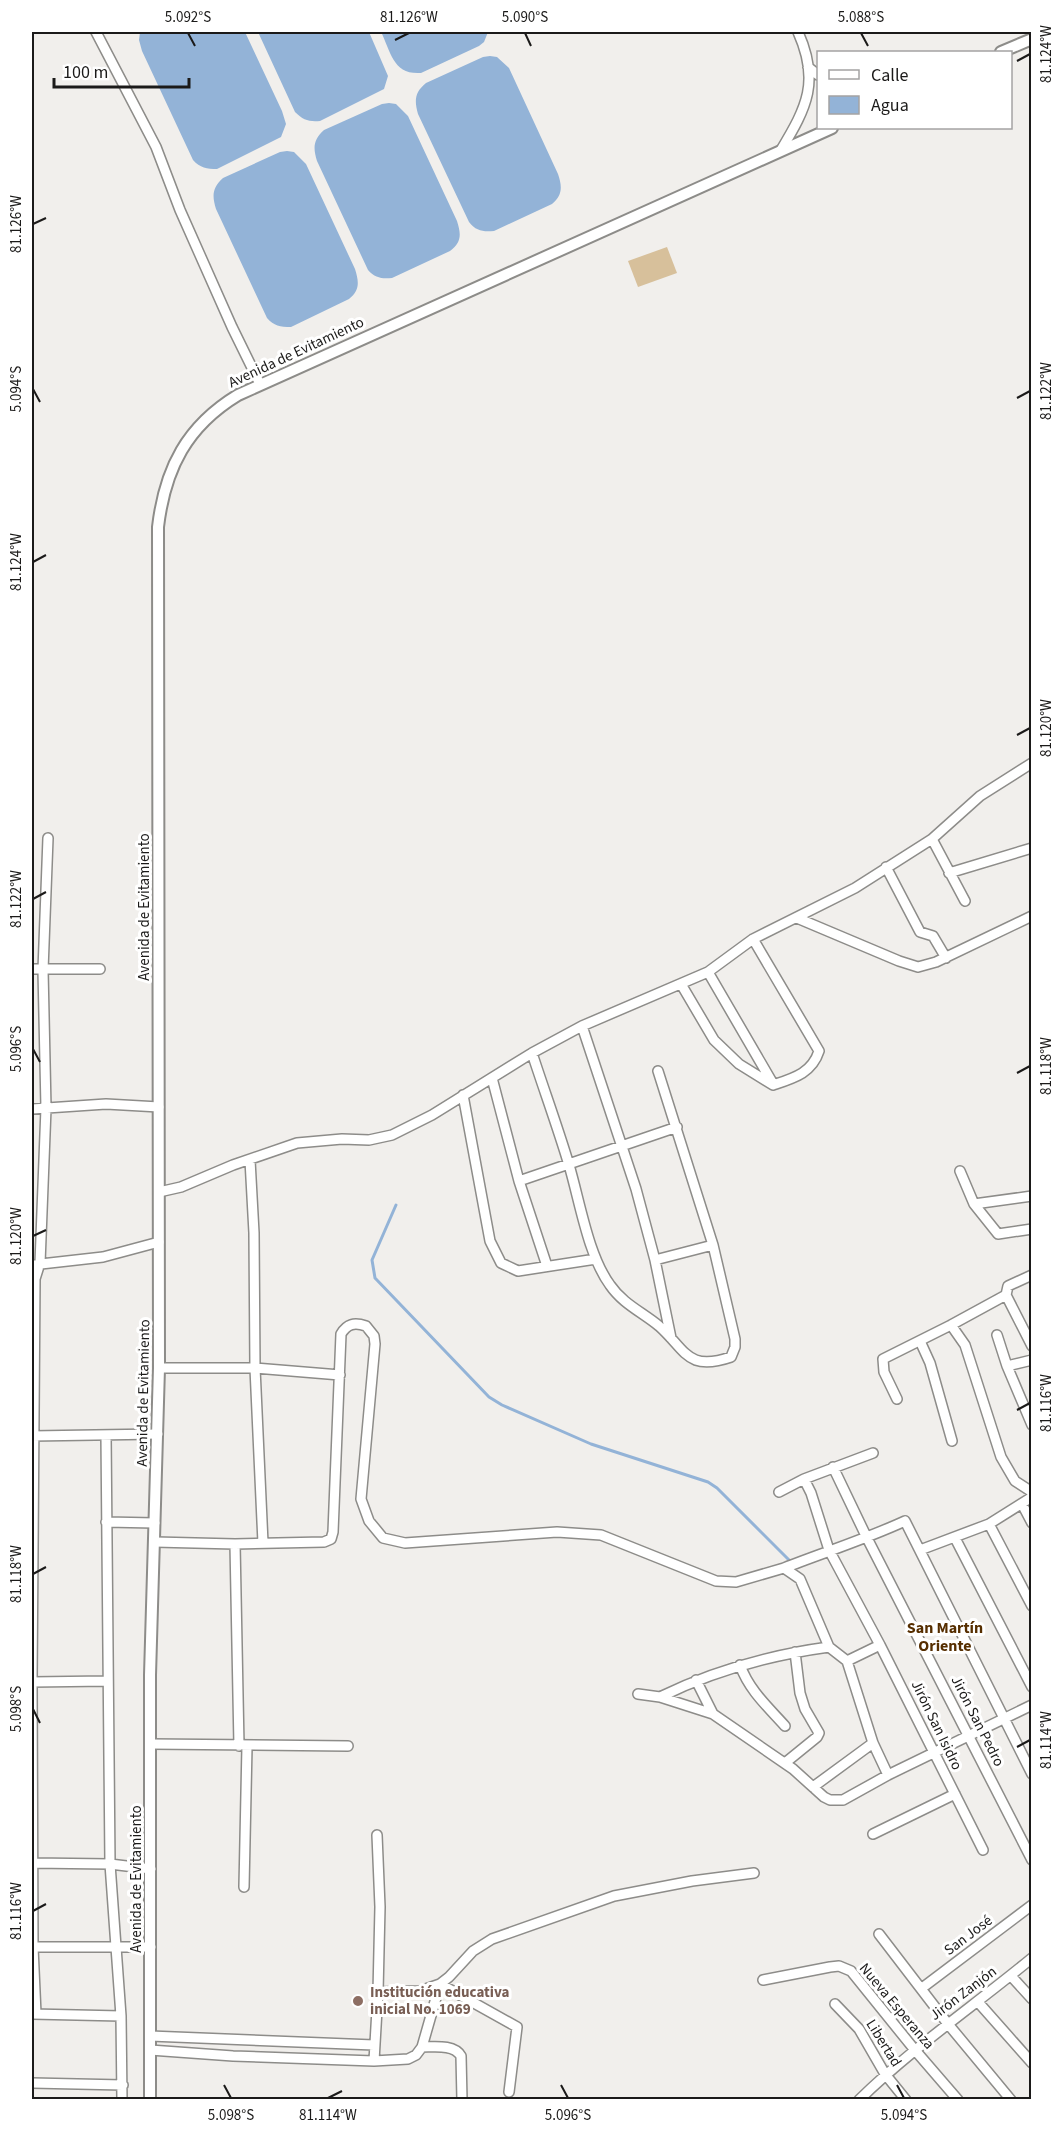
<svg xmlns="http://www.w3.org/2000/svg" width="1063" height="2131" viewBox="0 0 1063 2131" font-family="'Source Sans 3',sans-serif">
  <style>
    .park { fill: #d7c09b }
    .water { fill: #93b3d7 }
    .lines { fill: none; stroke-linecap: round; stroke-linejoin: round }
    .stream { stroke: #93b3d7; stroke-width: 3 }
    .minor-casing { stroke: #8d8c89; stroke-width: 12 }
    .tertiary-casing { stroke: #8d8c89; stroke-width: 14 }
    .minor { stroke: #fff; stroke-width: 9 }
    .tertiary { stroke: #fff; stroke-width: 10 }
    .ticks { fill: none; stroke: #1b1a19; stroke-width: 2 }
    .education-dot { fill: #8d6e63; stroke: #fff; stroke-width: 2 }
    .labels { text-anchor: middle; stroke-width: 6; stroke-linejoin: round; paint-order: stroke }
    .street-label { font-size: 15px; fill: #1b1a19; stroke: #fff }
    .education-label { font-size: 15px; font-weight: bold; fill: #785e54; stroke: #fff; text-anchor: start }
    .neighbourhood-label { font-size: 16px; font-weight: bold; fill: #562e00; stroke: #fff }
    .neatline { fill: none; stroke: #1b1a19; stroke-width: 2 }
    .ticks-label { font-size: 15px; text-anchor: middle; fill: #1b1a19 }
  </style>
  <rect width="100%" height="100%" fill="#f1efec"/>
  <path class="park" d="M 667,247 L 677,273 L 638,287 L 628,261 Z"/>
  <path class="water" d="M 140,32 L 245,32 L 282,111 L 286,124 L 281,137 L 217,169 C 207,169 200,168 193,160 L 142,51 L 139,40 Z
    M 258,32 L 369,32 L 388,76 L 384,89 L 320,121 C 309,122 303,120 295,112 Z
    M 381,32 L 488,32 L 484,42 L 479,46 L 421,73 C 393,75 391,52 381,32 Z
    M 490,56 L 497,57 L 509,68 L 558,174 C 562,186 563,195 552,204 L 494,231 C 483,232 476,231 469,222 L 418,114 C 414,100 415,92 426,83 L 483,57 Z
    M 389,103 L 396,104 L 408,116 L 457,221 C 461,234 462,242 450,251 L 392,278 C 382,279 375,278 368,270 L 317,161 C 313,148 313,140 324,130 L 382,104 Z
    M 287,151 L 294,152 L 306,164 L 355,269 C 359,282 360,290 349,299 L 291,327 C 280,327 274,326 267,318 L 216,209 C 212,196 212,188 223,178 L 280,152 Z"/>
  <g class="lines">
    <path class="stream" d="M 396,1205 L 372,1260 L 375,1278 L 489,1397 L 502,1405 L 591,1444 L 708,1482 L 717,1488 L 789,1560"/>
    <g class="minor-casing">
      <path id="minor" d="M 96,32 L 156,147 L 180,210 L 232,327 L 260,384
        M 808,67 L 818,75
        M 781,150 C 807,107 820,81 798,32
        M 932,839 L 965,901
        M 886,867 L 920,932 L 933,936 L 946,958
        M 949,873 L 1032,848
        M 797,918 L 899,961 L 918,967 L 936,962 L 1032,916
        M 32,969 L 100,969
        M 708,972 L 772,1082
        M 681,984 L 714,1040 L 739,1064 L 773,1085 C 794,1078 812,1073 819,1051 L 753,939
        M 582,1026 L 636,1189 L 655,1260 L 671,1338
        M 532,1053 C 544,1090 558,1128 569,1165 C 580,1202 588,1255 610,1285 C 623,1304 642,1312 659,1326 C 686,1350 687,1372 731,1357 L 735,1347 L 735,1339 L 713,1245 L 658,1071
        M 492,1078 L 519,1181 L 547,1266
        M 463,1095 L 490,1241 L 501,1263 L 518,1271 L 596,1259
        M 32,1109 L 106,1104 L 159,1107
        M 250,1160 L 254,1233 L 255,1368 L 263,1543
        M 960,1171 L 974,1204 L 998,1234 L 1032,1229
        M 519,1181 L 677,1127
        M 159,1192 L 181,1187 L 233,1165 L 297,1143 L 342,1139 L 369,1140 L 392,1135 L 432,1115 L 532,1053 L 582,1026 L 708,972 L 753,939 L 855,888 L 932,839 L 980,796 L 1032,763
        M 974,1204 L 1032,1196
        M 655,1260 L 713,1245
        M 32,1265 L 103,1257 L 159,1242
        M 1006,1295 L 1032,1346
        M 1006,1295 L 1008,1286 L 1032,1275
        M 951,1325 L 965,1345 L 1001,1457 L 1015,1481 L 1032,1492
        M 997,1335 L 1007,1366 L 1032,1425
        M 920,1341 L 930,1363 L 952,1441
        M 1007,1366 L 1032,1360
        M 159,1368 L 255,1368 L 340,1375
        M 897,1399 L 884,1372 L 883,1359 L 951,1325 L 1006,1295
        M 106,1435 L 110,1864 L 121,2016 L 122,2100
        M 32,1436 L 158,1434
        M 833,1467 L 867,1538 L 1032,1860
        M 804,1479 L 811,1493 L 829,1550 L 880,1645 L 983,1850
        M 779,1492 L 804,1479 L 873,1453
        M 1022,1504 L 1032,1523
        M 106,1522 L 155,1523
        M 989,1524 L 1032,1606
        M 955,1538 L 1032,1687
        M 155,1542 L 235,1544 L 324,1542 L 331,1539 L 333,1532 L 341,1334 C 347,1324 354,1322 366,1326 L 374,1336 L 375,1344 L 361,1499 L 369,1521 L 383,1538 L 405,1543 L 557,1532 L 601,1535 L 716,1581 L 736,1582 L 784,1568 L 800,1579 L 829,1647 L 847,1661 L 873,1743 L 888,1775
        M 235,1544 L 239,1746
        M 920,1550 L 989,1524 L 1032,1497
        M 784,1568 C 825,1552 866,1539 905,1521 L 1032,1774
        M 847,1661 L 880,1645
        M 740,1665 C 749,1690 767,1706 785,1726
        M 696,1680 L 713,1714
        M 32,1682 L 107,1681
        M 638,1694 L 660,1697 L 713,1714 L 793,1769 L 824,1797 L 830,1800 L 843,1800 L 888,1775 L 1032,1705
        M 660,1697 C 713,1671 770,1655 829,1647
        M 151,1744 L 348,1746
        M 785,1763 L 817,1737 L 819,1733 L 805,1709 L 800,1693 L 795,1652
        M 813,1787 L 873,1743
        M 873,1834 L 955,1794
        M 32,1863 L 110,1864 L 151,1869
        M 244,1887 L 247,1746
        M 879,1934 L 948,2024 L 1011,2100
        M 32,1947 L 151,1947
        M 1011,1976 L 1032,1999
        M 763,1980 L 830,1967 L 839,1966 L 851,1971 L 914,2049 L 958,2100
        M 922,1988 L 1032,1905
        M 378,1992 L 420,1991 L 440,1984 L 449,1977 L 473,1951 L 492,1939 L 614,1896 L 692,1881 L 754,1873
        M 978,2002 L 1032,2063
        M 835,2004 L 859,2029 L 885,2074 L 906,2100
        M 32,2014 L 121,2016
        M 36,2014 L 33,1947 L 32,1682 L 35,1279 L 40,1263 L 46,1108 L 43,970 L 48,838
        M 150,2036 L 374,2045
        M 422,2047 C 434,2047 454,2044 461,2056 L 462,2100
        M 150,2050 L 233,2056 L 374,2061 L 408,2059 L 416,2055 L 422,2047 L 440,1984 L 517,2027 L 509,2092
        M 374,2061 L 378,1992 L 380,1907 L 377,1835
        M 32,2083 L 123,2085
        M 859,2100 C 912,2048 974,2006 1032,1958"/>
    </g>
    <g class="tertiary-casing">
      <path id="tertiary" d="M 1001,52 L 1032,39
        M 150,2100 L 150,1675 L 159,1368 L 158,527 C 165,468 187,426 238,395 L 832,128"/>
    </g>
    <use href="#minor" class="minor"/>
    <use href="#tertiary" class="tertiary"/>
  </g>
  <path class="ticks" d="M 188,33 L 195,46M 525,33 L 531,46M 861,33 L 868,46M 395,40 L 409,33M 1017,61 L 1030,54M 33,224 L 46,218M 33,389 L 40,402M 1017,398 L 1030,391M 33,562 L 46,555M 1017,735 L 1030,728M 33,899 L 46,892M 33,1049 L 40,1062M 1017,1073 L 1030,1066M 33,1236 L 46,1230M 1017,1410 L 1030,1403M 33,1574 L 46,1567M 33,1709 L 40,1723M 1017,1747 L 1030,1740M 33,1911 L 46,1904M 224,2085 L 231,2098M 561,2085 L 568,2098M 897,2085 L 904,2098M 328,2098 L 342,2091"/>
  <circle class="education-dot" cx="358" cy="2001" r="6"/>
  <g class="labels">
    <g class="street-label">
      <text transform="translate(296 352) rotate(-25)" y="5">Avenida de Evitamiento</text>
      <text transform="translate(144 907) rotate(-90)" y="5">Avenida de Evitamiento</text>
      <text transform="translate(143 1393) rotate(-89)" y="5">Avenida de Evitamiento</text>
      <text transform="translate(978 1721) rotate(63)" y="5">Jirón San Pedro</text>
      <text transform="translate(937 1725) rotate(64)" y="5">Jirón San Isidro</text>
      <text transform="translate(136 1879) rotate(-90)" y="5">Avenida de Evitamiento</text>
      <text transform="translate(968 1935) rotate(-37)" y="5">San José</text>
      <text transform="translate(963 1993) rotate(-37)" y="5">Jirón Zanjón</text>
      <text transform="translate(897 2006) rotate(50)" y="5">Nueva Esperanza</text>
      <text transform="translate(884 2043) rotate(58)" y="5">Libertad</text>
    </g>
    <g class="education-label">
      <text x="370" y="1997">Institución educativa<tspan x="370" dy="17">inicial No. 1069</tspan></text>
    </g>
    <g class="neighbourhood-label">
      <text x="945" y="1633">San Martín<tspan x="945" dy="18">Oriente</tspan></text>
    </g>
  </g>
  <rect width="1063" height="2131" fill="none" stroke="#ffffff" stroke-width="66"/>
  <rect x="817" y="51" width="195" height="78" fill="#ffffff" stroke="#a4a3a3" stroke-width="1.5"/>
  <rect x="829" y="70" width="30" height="9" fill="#ffffff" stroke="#a4a3a3" stroke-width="1.5"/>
  <text x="871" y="81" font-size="18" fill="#1b1a19">Calle</text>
  <rect x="829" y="96" width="30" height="18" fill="#93b3d7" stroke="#a4a3a3" stroke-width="1.5"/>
  <text x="871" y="111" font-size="18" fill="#1b1a19">Agua</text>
  <path d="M54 78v9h135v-9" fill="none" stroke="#1b1a19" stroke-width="3"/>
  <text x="63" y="78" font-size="18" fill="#1b1a19" stroke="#ffffff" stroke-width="4.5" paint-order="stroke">100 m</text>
  <rect x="33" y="33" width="997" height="2065" class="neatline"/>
  <g class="ticks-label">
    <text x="188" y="22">5.092°S</text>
    <text x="409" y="22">81.126°W</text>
    <text x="525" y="22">5.090°S</text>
    <text x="861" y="22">5.088°S</text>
    <text transform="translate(1046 54) rotate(-90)" y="5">81.124°W</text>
    <text transform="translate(16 224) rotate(-90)" y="5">81.126°W</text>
    <text transform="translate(16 389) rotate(-90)" y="5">5.094°S</text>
    <text transform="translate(1046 391) rotate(-90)" y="5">81.122°W</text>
    <text transform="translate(16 562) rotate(-90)" y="5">81.124°W</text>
    <text transform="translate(1046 728) rotate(-90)" y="5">81.120°W</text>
    <text transform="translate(16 899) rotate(-90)" y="5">81.122°W</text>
    <text transform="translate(16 1049) rotate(-90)" y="5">5.096°S</text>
    <text transform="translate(1046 1066) rotate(-90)" y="5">81.118°W</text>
    <text transform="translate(16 1236) rotate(-90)" y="5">81.120°W</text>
    <text transform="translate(1046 1403) rotate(-90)" y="5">81.116°W</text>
    <text transform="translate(16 1574) rotate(-90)" y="5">81.118°W</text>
    <text transform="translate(16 1709) rotate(-90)" y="5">5.098°S</text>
    <text transform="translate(1046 1740) rotate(-90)" y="5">81.114°W</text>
    <text transform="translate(16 1911) rotate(-90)" y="5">81.116°W</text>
    <text x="231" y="2120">5.098°S</text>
    <text x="328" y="2120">81.114°W</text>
    <text x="568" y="2120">5.096°S</text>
    <text x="904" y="2120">5.094°S</text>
  </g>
</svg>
